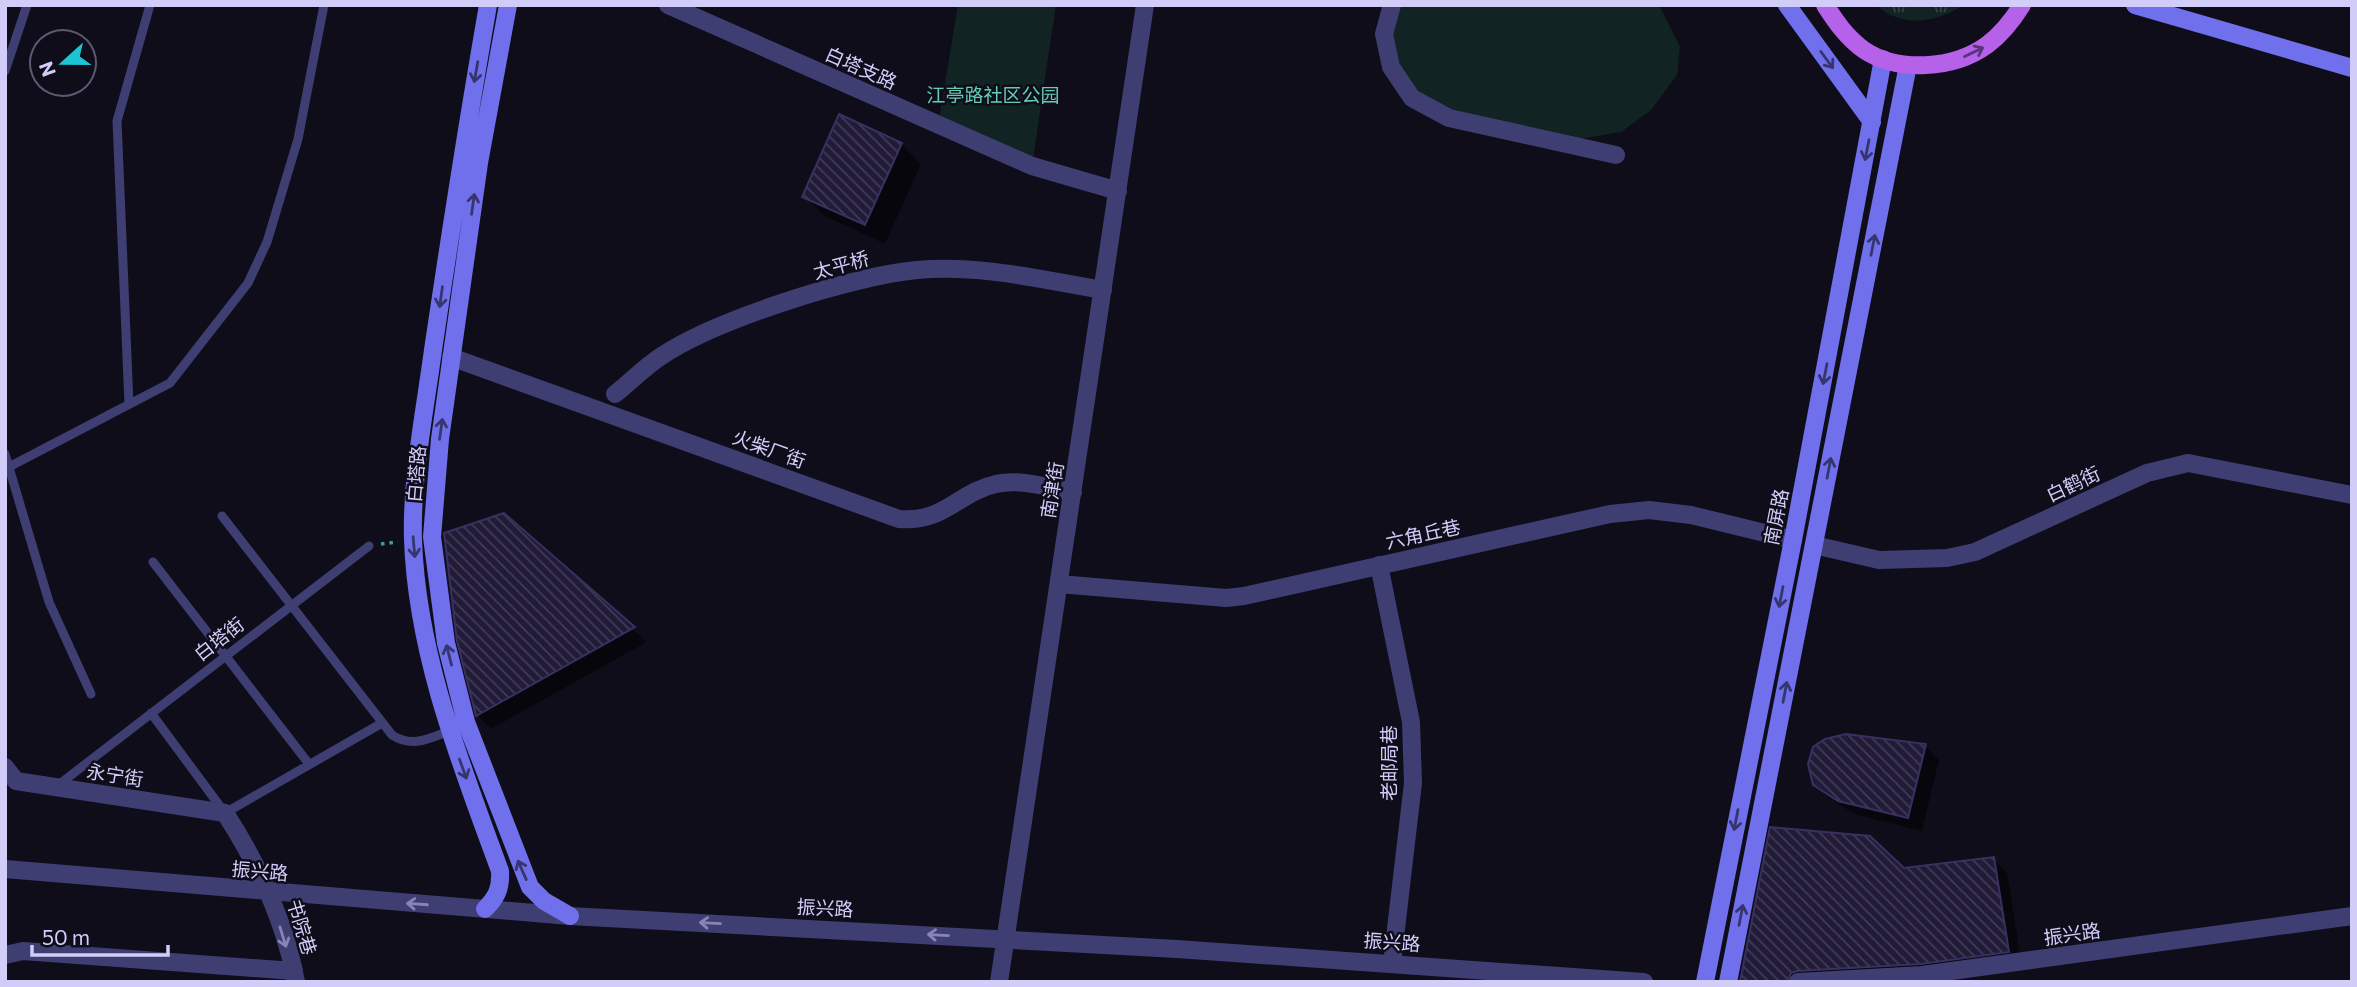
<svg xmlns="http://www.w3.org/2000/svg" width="2357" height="987" viewBox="0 0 2357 987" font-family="Commissioner,'Noto Sans SC',sans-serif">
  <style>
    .grass { fill: url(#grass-tufts) }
    .park { fill: #112322 }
    .shadow { fill: #0007 }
    .building { fill: url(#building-back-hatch); stroke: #393061; stroke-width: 2 }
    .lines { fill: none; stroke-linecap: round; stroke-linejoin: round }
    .path { stroke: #3b9d96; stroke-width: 3.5; stroke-dasharray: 3.5 5; stroke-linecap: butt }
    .lane { stroke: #3f3e73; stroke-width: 9 }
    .street { stroke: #3f3e73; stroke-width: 18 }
    .secondary { stroke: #7170ec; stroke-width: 18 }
    .primary { stroke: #b561ea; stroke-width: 18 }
    .oneway { stroke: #5a3378 }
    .oneway2 { stroke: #36356e }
    .oneway3 { stroke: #8885b6 }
    .labels { text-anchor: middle; stroke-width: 5; stroke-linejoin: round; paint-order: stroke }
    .street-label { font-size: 19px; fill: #d1ccf8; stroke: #0f0d1a }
    .park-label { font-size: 19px; fill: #63cdb2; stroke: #0f0d1a }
  </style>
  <defs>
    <pattern id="grass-tufts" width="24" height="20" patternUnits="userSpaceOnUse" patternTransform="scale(1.75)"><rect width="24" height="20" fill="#112322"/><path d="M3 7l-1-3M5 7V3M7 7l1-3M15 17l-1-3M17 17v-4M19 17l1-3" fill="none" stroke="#334243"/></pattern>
    <pattern id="building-back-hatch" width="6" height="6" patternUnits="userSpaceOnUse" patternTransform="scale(1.75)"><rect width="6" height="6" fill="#211b38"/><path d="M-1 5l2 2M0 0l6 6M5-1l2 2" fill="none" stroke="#403b56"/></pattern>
  </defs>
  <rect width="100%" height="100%" fill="#0f0d1a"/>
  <path class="grass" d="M 1876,5 L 1963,5 C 1937,23 1901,28 1876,5 Z"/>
  <path class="park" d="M 958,5 L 1056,5 L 1032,166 L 938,126 Z
    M 1384,5 L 1659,5 L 1680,47 L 1677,75 L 1651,110 L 1621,132 L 1562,142 L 1412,98 L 1391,67 Z"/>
  <path class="shadow" d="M 901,144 L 921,164 L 885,244 L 825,216 L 804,196 Z
    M 504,515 L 647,642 L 491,729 L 478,715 L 459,641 Z
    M 1925,746 L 1939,760 L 1922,831 L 1854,814 L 1829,798 L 1815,784 Z
    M 1993,859 L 2007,873 L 2022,965 L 1848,982 L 1741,982 L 1903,870 Z"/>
  <path class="building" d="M 839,114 L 902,143 L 865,225 L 802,197 Z
    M 504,513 L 635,627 L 476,716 L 457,641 L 444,533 Z
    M 1846,734 L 1926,744 L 1908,818 L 1838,801 L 1813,785 L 1808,764 L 1813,747 L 1825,739 Z
    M 1770,827 L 1870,836 L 1904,868 L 1994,857 L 2009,952 L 1921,964 L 1797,971 L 1791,973 L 1787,982 L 1740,982 Z"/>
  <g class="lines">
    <path class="path" d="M 381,544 L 398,542"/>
    <path class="lane" d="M 5,71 L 27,5
      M 129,404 L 117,121 L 150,5
      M 5,454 L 49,602 L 91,694
      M 5,469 L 170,383 L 248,283 L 267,242 L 298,139 L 324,5
      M 222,516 L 392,735 C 412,748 428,739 449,731
      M 153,562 L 309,764
      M 151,713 L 225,813 L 382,723
      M 57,786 L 369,546"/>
    <path class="street" d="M 668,5 L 1032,166 L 1118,191
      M 1392,5 L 1384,34 L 1391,67 L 1412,98 L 1449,118 L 1616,155
      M 451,357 L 899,519 C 945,523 958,492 996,484 C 1019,478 1049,488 1073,492
      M 615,394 C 630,382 645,367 660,357 C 714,320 853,276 917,270 C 979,264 1043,280 1103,290
      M 1814,545 L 1879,560 L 1947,558 L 1975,552 L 2147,473 L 2188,463 L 2352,495
      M 1379,565 L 1411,722 L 1413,783 L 1392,963
      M 1059,584 L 1226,598 L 1244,596 L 1610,514 L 1649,510 L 1691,515 L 1793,540
      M 5,767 L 16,781 L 225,813 C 258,864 285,921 296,982
      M 5,869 L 570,916 L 1177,949 L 1644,982
      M 5,955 L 23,951 L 294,971
      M 999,982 L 1145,5
      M 1798,982 L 1922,975 L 2352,916"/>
    <path class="secondary" d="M 508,5 L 479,163 L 440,439 L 432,537 L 446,643 L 466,722 L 530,887 L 544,901 L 570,916
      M 1787,5 L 1872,122
      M 2135,5 L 2352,68
      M 485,909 C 497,897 501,888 500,871 C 461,764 417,655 413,540 C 411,480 425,410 433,350 C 450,235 468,120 488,5
      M 1705,982 L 1793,540 L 1883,59
      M 1728,982 L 1908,65"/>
    <path class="primary" d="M 1825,5 C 1836,22 1847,38 1864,50 C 1898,73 1954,69 1987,45 C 2002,34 2012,21 2022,5"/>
  </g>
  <defs><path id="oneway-shaft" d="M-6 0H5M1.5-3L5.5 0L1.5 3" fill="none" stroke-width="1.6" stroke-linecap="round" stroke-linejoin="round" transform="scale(1.75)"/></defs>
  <use class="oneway" href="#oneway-shaft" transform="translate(1974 52) rotate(-26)"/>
  <g class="oneway2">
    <use href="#oneway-shaft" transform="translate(1827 60) rotate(54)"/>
    <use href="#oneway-shaft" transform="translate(476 72) rotate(100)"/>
    <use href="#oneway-shaft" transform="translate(1867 150) rotate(101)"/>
    <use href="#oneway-shaft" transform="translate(473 204) rotate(-82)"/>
    <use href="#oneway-shaft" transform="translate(1873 245) rotate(-79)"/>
    <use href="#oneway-shaft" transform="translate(441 297) rotate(98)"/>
    <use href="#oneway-shaft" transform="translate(1825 374) rotate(101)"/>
    <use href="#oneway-shaft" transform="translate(441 429) rotate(-82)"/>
    <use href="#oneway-shaft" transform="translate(1829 468) rotate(-79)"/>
    <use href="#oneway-shaft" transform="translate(414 547) rotate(85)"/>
    <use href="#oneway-shaft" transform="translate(1781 597) rotate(101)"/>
    <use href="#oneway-shaft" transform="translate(449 655) rotate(-104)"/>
    <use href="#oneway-shaft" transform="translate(1785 692) rotate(-79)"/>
    <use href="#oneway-shaft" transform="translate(463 769) rotate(70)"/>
    <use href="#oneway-shaft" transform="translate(1736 820) rotate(101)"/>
    <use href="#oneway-shaft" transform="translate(522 870) rotate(-114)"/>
    <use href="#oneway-shaft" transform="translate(1741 915) rotate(-79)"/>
  </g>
  <g class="oneway3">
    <use href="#oneway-shaft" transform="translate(417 904) rotate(-176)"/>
    <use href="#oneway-shaft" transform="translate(710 923) rotate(-177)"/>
    <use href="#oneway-shaft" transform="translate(938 935) rotate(-177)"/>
    <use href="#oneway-shaft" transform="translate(283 937) rotate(73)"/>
  </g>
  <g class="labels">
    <g class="street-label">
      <text transform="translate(861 68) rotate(24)" y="7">白塔支路</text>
      <text transform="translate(841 265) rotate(-15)" y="7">太平桥</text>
      <text transform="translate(769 449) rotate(20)" y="7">火柴厂街</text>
      <text transform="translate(416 474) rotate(-85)" y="7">白塔路</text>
      <text transform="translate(2073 484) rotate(-25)" y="7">白鹤街</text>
      <text transform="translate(1052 490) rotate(-81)" y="7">南津街</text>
      <text transform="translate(1776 517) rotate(-79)" y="7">南屏路</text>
      <text transform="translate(1423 534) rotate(-12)" y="7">六角丘巷</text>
      <text transform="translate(219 639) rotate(-38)" y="7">白塔街</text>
      <text transform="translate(1389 763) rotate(-90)" y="7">老邮局巷</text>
      <text transform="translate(115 775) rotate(9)" y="7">永宁街</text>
      <text transform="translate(260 871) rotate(5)" y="7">振兴路</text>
      <text transform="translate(825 908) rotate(3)" y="7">振兴路</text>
      <text transform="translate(302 927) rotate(73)" y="7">书院巷</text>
      <text transform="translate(2072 934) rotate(-8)" y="7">振兴路</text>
      <text transform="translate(1392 942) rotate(4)" y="7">振兴路</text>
    </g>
    <g class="park-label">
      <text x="993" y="102">江亭路社区公园</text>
    </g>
  </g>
  <rect width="2357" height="987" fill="none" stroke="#d1ccf8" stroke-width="14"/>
  <g transform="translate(63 63) rotate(249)"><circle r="33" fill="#0f0d1a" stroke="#5d5973" stroke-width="2"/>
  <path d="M0-5L12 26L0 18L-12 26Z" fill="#1cc4d4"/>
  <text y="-10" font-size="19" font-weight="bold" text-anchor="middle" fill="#d1ccf8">N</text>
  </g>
  <path d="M32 945v10h136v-10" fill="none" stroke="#d1ccf8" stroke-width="3.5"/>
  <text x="42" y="945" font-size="21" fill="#d1ccf8" stroke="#0f0d1a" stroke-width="5" paint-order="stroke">50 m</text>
</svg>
